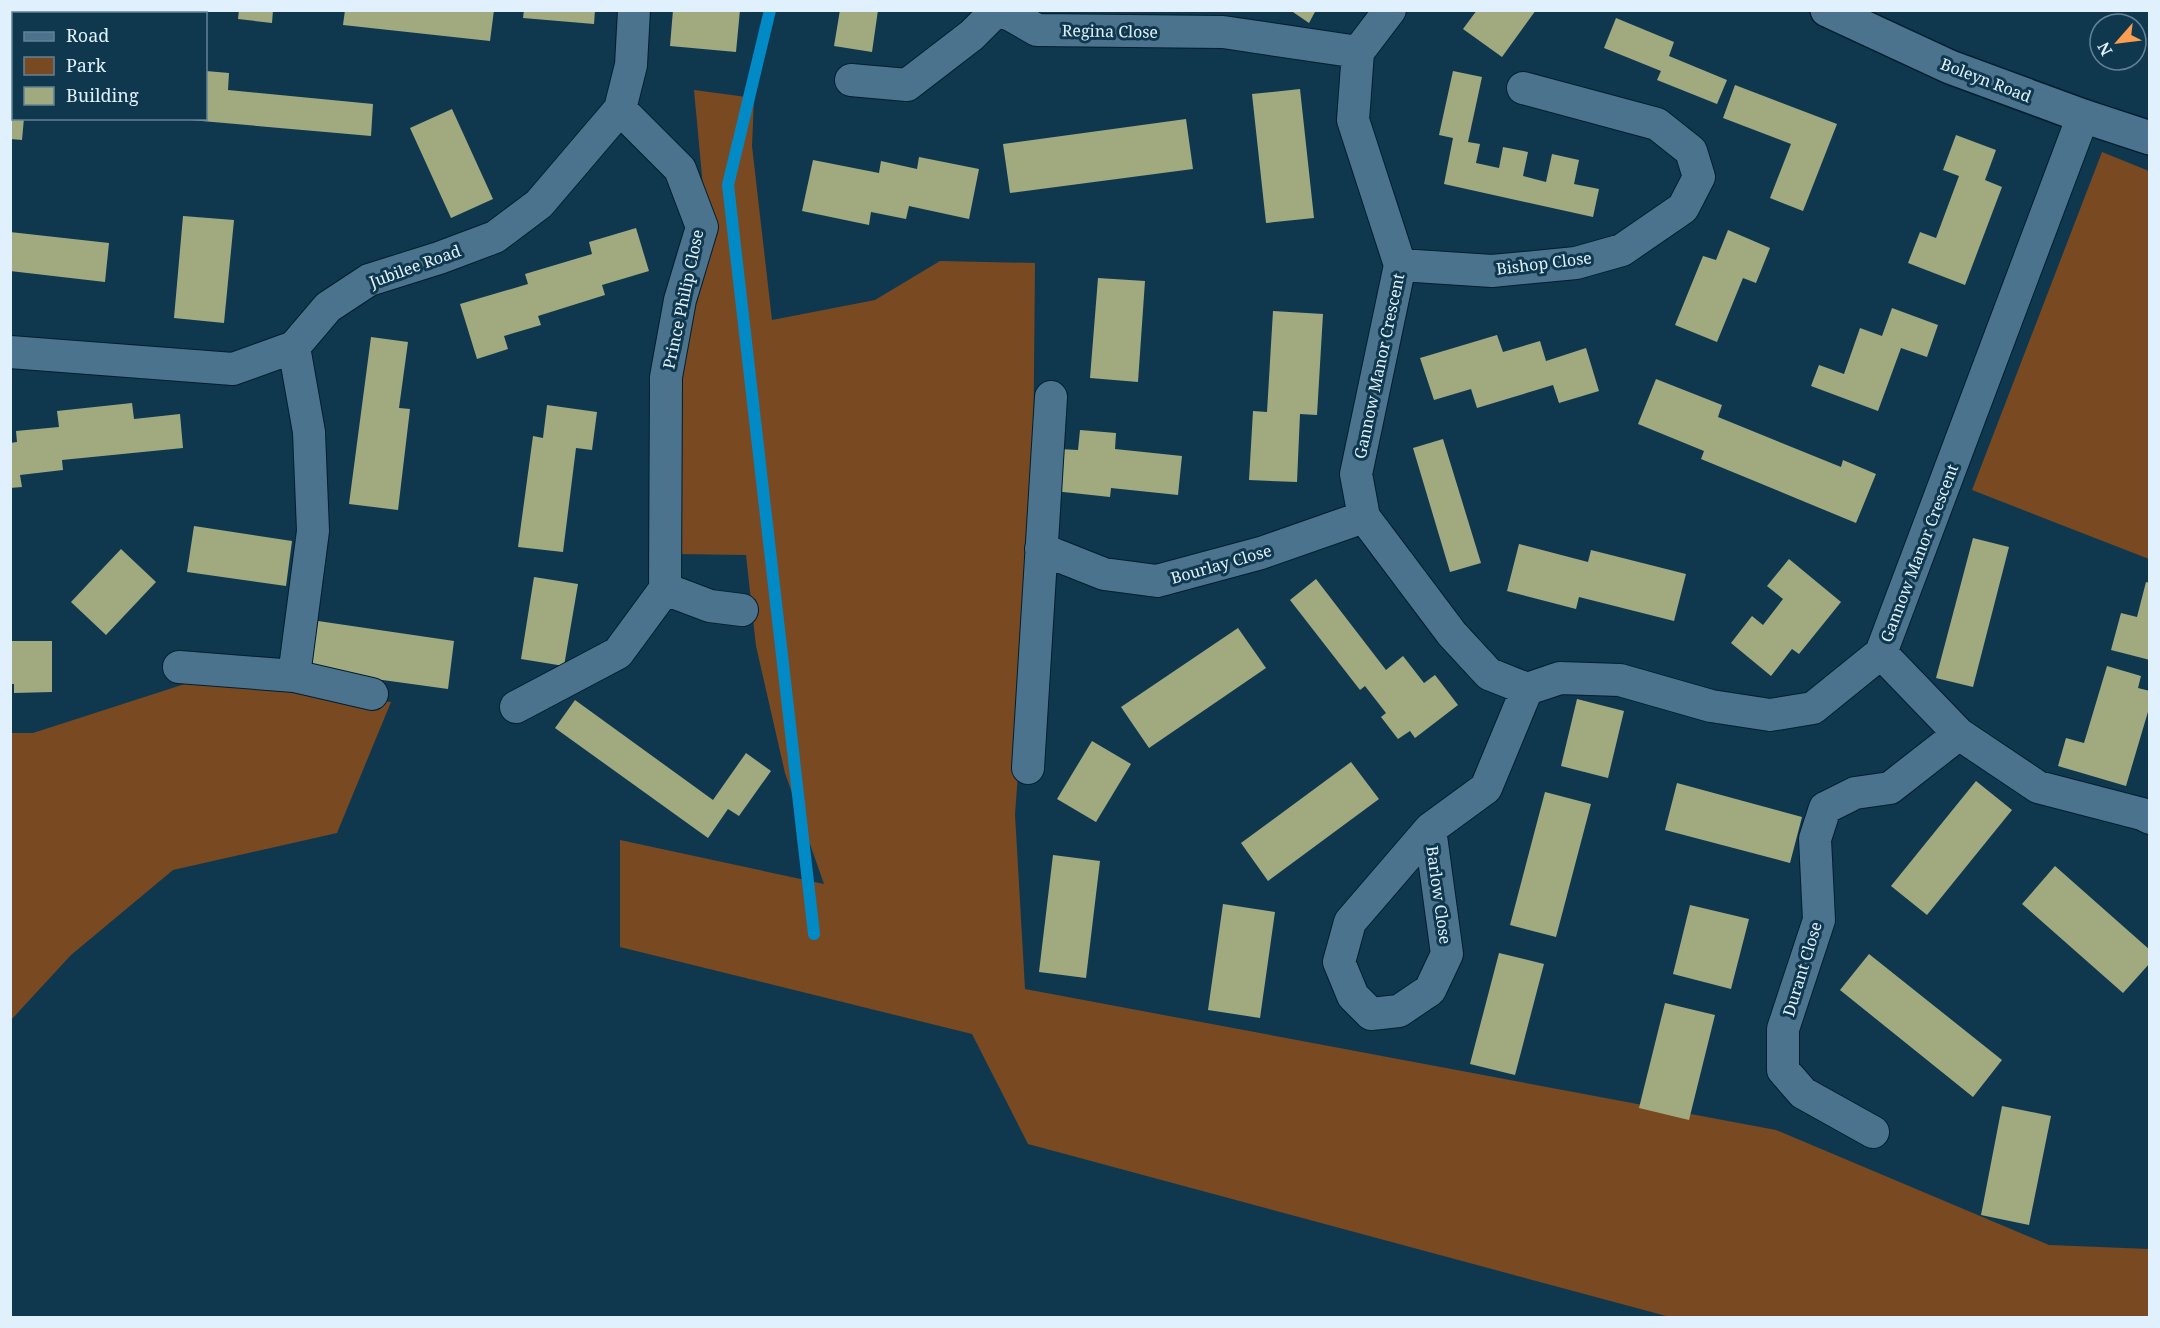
<svg xmlns="http://www.w3.org/2000/svg" width="2160" height="1328" viewBox="0 0 2160 1328" font-family="'Noto Serif',serif">
  <style>
    .green { fill: #794922 }
    .lines { fill: none; stroke-linecap: round; stroke-linejoin: round }
    .stream { stroke: #028ac6; stroke-width: 12 }
    .building { fill: #a1aa7f }
    .street-casing { stroke: #011e2f; stroke-width: 34 }
    .secondary-casing { stroke: #011e2f; stroke-width: 36 }
    .street { stroke: #4b738d; stroke-width: 32 }
    .secondary { stroke: #4b738d; stroke-width: 33 }
    .labels { text-anchor: middle; stroke-width: 6; stroke-linejoin: round; paint-order: stroke }
    .street-label { font-size: 16px; fill: #e0f1fd; stroke: #0f384f }
  </style>
  <rect width="100%" height="100%" fill="#0f384f"/>
  <path class="green" d="M 694,90 L 754,98 L 752,146 L 772,320 L 875,300 L 940,261 L 1035,263 L 1032,583 L 1015,814 L 1025,989 L 1776,1130 L 2049,1245 L 2149,1249 L 2149,1317 L 1670,1317 L 1028,1144 L 972,1034 L 620,947 L 620,840 L 824,884 L 785,773 L 756,646 L 746,555 L 678,554 L 683,374 L 707,230 Z
    M 2102,152 L 2149,171 L 2149,559 L 1972,490 Z
    M 191,682 L 391,702 L 337,833 L 173,870 L 71,955 L 11,1020 L 11,733 L 33,733 Z"/>
  <g class="lines">
    <path class="stream" d="M 770,10 L 728,185 L 814,934"/>
  </g>
  <path class="building" d="M 239,10 L 273,10 L 272,23 L 238,19 Z
    M 345,10 L 494,10 L 490,41 L 343,25 Z
    M 524,10 L 595,10 L 594,24 L 523,18 Z
    M 673,10 L 740,10 L 736,52 L 670,46 Z
    M 840,10 L 878,10 L 872,52 L 834,46 Z
    M 1290,10 L 1316,10 L 1309,23 Z
    M 1477,10 L 1536,10 L 1502,57 L 1463,29 Z
    M 1616,18 L 1674,42 L 1669,56 L 1727,80 L 1717,104 L 1657,80 L 1661,71 L 1604,48 Z
    M 206,71 L 229,73 L 228,90 L 373,104 L 371,136 L 190,120 L 190,118 L 206,118 Z
    M 1453,71 L 1482,77 L 1468,142 L 1480,144 L 1476,163 L 1499,168 L 1503,147 L 1528,152 L 1523,176 L 1546,182 L 1552,154 L 1579,160 L 1574,184 L 1599,189 L 1593,217 L 1444,184 L 1453,138 L 1439,135 Z
    M 1735,85 L 1837,124 L 1803,211 L 1770,198 L 1791,144 L 1723,118 Z
    M 10,88 L 14,89 L 14,118 L 24,118 L 22,140 L 10,139 Z
    M 1300,89 L 1314,218 L 1266,223 L 1252,94 Z
    M 452,109 L 493,199 L 451,218 L 410,128 Z
    M 1186,119 L 1193,169 L 1010,193 L 1003,144 Z
    M 1956,135 L 1996,150 L 1985,180 L 2002,187 L 1965,285 L 1908,263 L 1920,232 L 1936,238 L 1959,176 L 1943,170 Z
    M 919,157 L 979,169 L 969,219 L 909,206 L 906,219 L 871,212 L 869,225 L 802,211 L 813,160 L 879,173 L 881,161 L 917,169 Z
    M 183,216 L 234,220 L 224,323 L 174,318 Z
    M 636,228 L 649,271 L 602,285 L 605,295 L 538,316 L 541,325 L 504,336 L 508,349 L 477,359 L 460,304 L 528,284 L 525,274 L 592,254 L 589,242 Z
    M 1728,230 L 1770,248 L 1756,283 L 1743,278 L 1717,342 L 1675,325 L 1703,256 L 1716,260 Z
    M 10,232 L 109,243 L 105,282 L 10,271 Z
    M 1098,278 L 1145,281 L 1138,382 L 1090,378 Z
    M 1892,308 L 1938,325 L 1927,357 L 1901,348 L 1878,411 L 1811,386 L 1819,365 L 1844,374 L 1860,328 L 1882,336 Z
    M 1273,311 L 1323,314 L 1317,415 L 1300,414 L 1297,482 L 1249,480 L 1253,411 L 1267,412 Z
    M 1497,335 L 1503,352 L 1540,341 L 1546,361 L 1586,348 L 1599,391 L 1559,403 L 1553,385 L 1477,408 L 1471,389 L 1434,400 L 1420,358 Z
    M 371,337 L 408,342 L 399,408 L 410,409 L 398,510 L 349,504 Z
    M 1656,379 L 1722,405 L 1718,417 L 1841,467 L 1843,460 L 1876,474 L 1856,523 L 1701,459 L 1704,451 L 1638,424 Z
    M 132,403 L 134,419 L 180,414 L 183,448 L 62,460 L 63,470 L 20,475 L 22,487 L 10,488 L 10,443 L 17,442 L 16,431 L 59,427 L 57,411 Z
    M 547,405 L 597,412 L 592,450 L 576,448 L 563,552 L 518,547 L 533,436 L 543,438 Z
    M 1080,430 L 1116,433 L 1115,449 L 1182,456 L 1178,495 L 1111,488 L 1110,497 L 1054,491 L 1059,449 L 1078,450 Z
    M 1443,439 L 1481,563 L 1450,572 L 1413,448 Z
    M 194,526 L 292,541 L 286,586 L 187,572 Z
    M 1973,538 L 2009,547 L 1973,687 L 1936,678 Z
    M 1519,544 L 1588,562 L 1591,550 L 1686,574 L 1674,621 L 1579,597 L 1576,609 L 1507,591 Z
    M 121,549 L 156,582 L 106,635 L 71,602 Z
    M 1789,559 L 1841,602 L 1799,654 L 1792,649 L 1771,676 L 1731,643 L 1752,616 L 1763,625 L 1783,599 L 1767,586 Z
    M 534,577 L 578,584 L 564,666 L 521,659 Z
    M 1316,579 L 1386,670 L 1403,656 L 1424,683 L 1435,675 L 1458,705 L 1415,738 L 1410,731 L 1398,739 L 1381,717 L 1386,713 L 1365,686 L 1360,690 L 1290,600 Z
    M 2146,582 L 2150,583 L 2150,660 L 2111,650 L 2121,613 L 2137,617 Z
    M 318,621 L 454,641 L 448,689 L 310,670 Z
    M 1238,628 L 1266,668 L 1149,748 L 1121,707 Z
    M 10,641 L 52,641 L 52,692 L 14,693 L 14,684 L 10,684 Z
    M 2107,666 L 2141,676 L 2138,688 L 2150,691 L 2150,705 L 2126,786 L 2058,766 L 2066,738 L 2084,743 Z
    M 1577,699 L 1624,711 L 1608,778 L 1561,766 Z
    M 575,700 L 713,800 L 746,753 L 771,771 L 739,816 L 728,809 L 708,838 L 555,728 Z
    M 1092,741 L 1131,764 L 1096,822 L 1057,799 Z
    M 1351,762 L 1379,799 L 1268,881 L 1241,843 Z
    M 1976,781 L 2012,810 L 1927,915 L 1891,886 Z
    M 1677,783 L 1802,817 L 1790,863 L 1665,830 Z
    M 1545,792 L 1591,804 L 1556,937 L 1510,925 Z
    M 1053,855 L 1100,861 L 1086,978 L 1039,972 Z
    M 2055,866 L 2150,950 L 2150,963 L 2123,993 L 2022,904 Z
    M 1223,904 L 1275,912 L 1260,1018 L 1208,1010 Z
    M 1690,905 L 1749,919 L 1731,989 L 1673,974 Z
    M 1499,953 L 1544,964 L 1515,1075 L 1470,1064 Z
    M 1869,954 L 2002,1060 L 1973,1097 L 1840,990 Z
    M 1665,1003 L 1715,1015 L 1689,1120 L 1639,1108 Z
    M 2002,1106 L 2051,1116 L 2029,1225 L 1981,1215 Z"/>
  <g class="lines">
    <g class="street-casing">
      <path id="street" d="M 1002,10 L 1037,30 L 1223,32 L 1358,52
        M 1390,10 L 1358,52 L 1353,120 L 1400,265 L 1356,474 L 1364,517 L 1452,634 L 1489,674 L 1527,689 L 1560,678 L 1620,680 L 1711,706 L 1770,715 L 1813,708 L 1881,653 L 2083,116
        M 851,80 L 907,85 L 972,35 L 997,10
        M 1400,265 L 1492,271 L 1576,263 L 1622,250 L 1683,208 L 1699,177 L 1691,151 L 1657,124 L 1523,88
        M 10,352 L 233,369 L 294,347 L 328,307 L 369,280 L 439,258 L 495,237 L 539,204 L 620,109 L 631,65 L 634,10
        M 1041,549 L 1104,574 L 1157,581 L 1261,553 L 1364,517
        M 665,589 L 710,606 L 742,610
        M 1881,653 L 1959,734 L 2038,787 L 2142,814 L 2150,818
        M 179,667 L 294,676 L 313,531 L 309,432 L 294,347
        M 294,676 L 372,694
        M 516,707 L 618,653 L 665,589 L 666,377 L 680,300 L 702,227 L 680,169 L 620,109
        M 1028,768 L 1051,397
        M 1430,829 L 1447,954 L 1430,990 L 1399,1011 L 1371,1014 L 1353,996 L 1339,962 L 1350,922 L 1430,829 L 1486,788 L 1527,689
        M 1873,1132 L 1803,1093 L 1783,1070 L 1783,1029 L 1819,920 L 1815,839 L 1825,808 L 1855,793 L 1890,788 L 1959,734"/>
    </g>
    <g class="secondary-casing">
      <path id="secondary" d="M 1827,10 L 1950,67 L 2083,116 L 2150,138"/>
    </g>
    <use href="#street" class="street"/>
    <use href="#secondary" class="secondary"/>
  </g>
  <g class="labels">
    <g class="street-label">
      <text transform="translate(1110 31) rotate(1)" y="6">Regina Close</text>
      <text transform="translate(1986 80) rotate(21)" y="6">Boleyn Road</text>
      <text transform="translate(1544 263) rotate(-7)" y="6">Bishop Close</text>
      <text transform="translate(415 266) rotate(-20)" y="6">Jubilee Road</text>
      <text transform="translate(683 299) rotate(-78)" y="6">Prince Philip Close</text>
      <text transform="translate(1379 366) rotate(-78)" y="6">Gannow Manor Crescent</text>
      <text transform="translate(1919 553) rotate(-69)" y="6">Gannow Manor Crescent</text>
      <text transform="translate(1221 564) rotate(-16)" y="6">Bourlay Close</text>
      <text transform="translate(1439 895) rotate(82)" y="6">Barlow Close</text>
      <text transform="translate(1802 969) rotate(-73)" y="6">Durant Close</text>
    </g>
  </g>
  <rect width="2160" height="1328" fill="none" stroke="#e0f1fd" stroke-width="24"/>
  <rect x="12" y="12" width="195" height="108" fill="#0f384f" stroke="#638295" stroke-width="1.5"/>
  <rect x="24" y="32" width="30" height="9" fill="#4b738d" stroke="#638295" stroke-width="1.5"/>
  <text x="66" y="42" font-size="18" fill="#e0f1fd">Road</text>
  <rect x="24" y="57" width="30" height="18" fill="#794922" stroke="#638295" stroke-width="1.5"/>
  <text x="66" y="72" font-size="18" fill="#e0f1fd">Park</text>
  <rect x="24" y="87" width="30" height="18" fill="#a1aa7f" stroke="#638295" stroke-width="1.5"/>
  <text x="66" y="102" font-size="18" fill="#e0f1fd">Building</text>
  <g transform="translate(2118 42) rotate(242)"><circle r="28" fill="#0f384f" stroke="#638295" stroke-width="1.5"/>
  <path d="M0-4.5L10 22L0 15L-10 22Z" fill="#fb9e51"/>
  <text y="-9" font-size="16" font-weight="bold" text-anchor="middle" fill="#e0f1fd">N</text>
  </g>
</svg>
